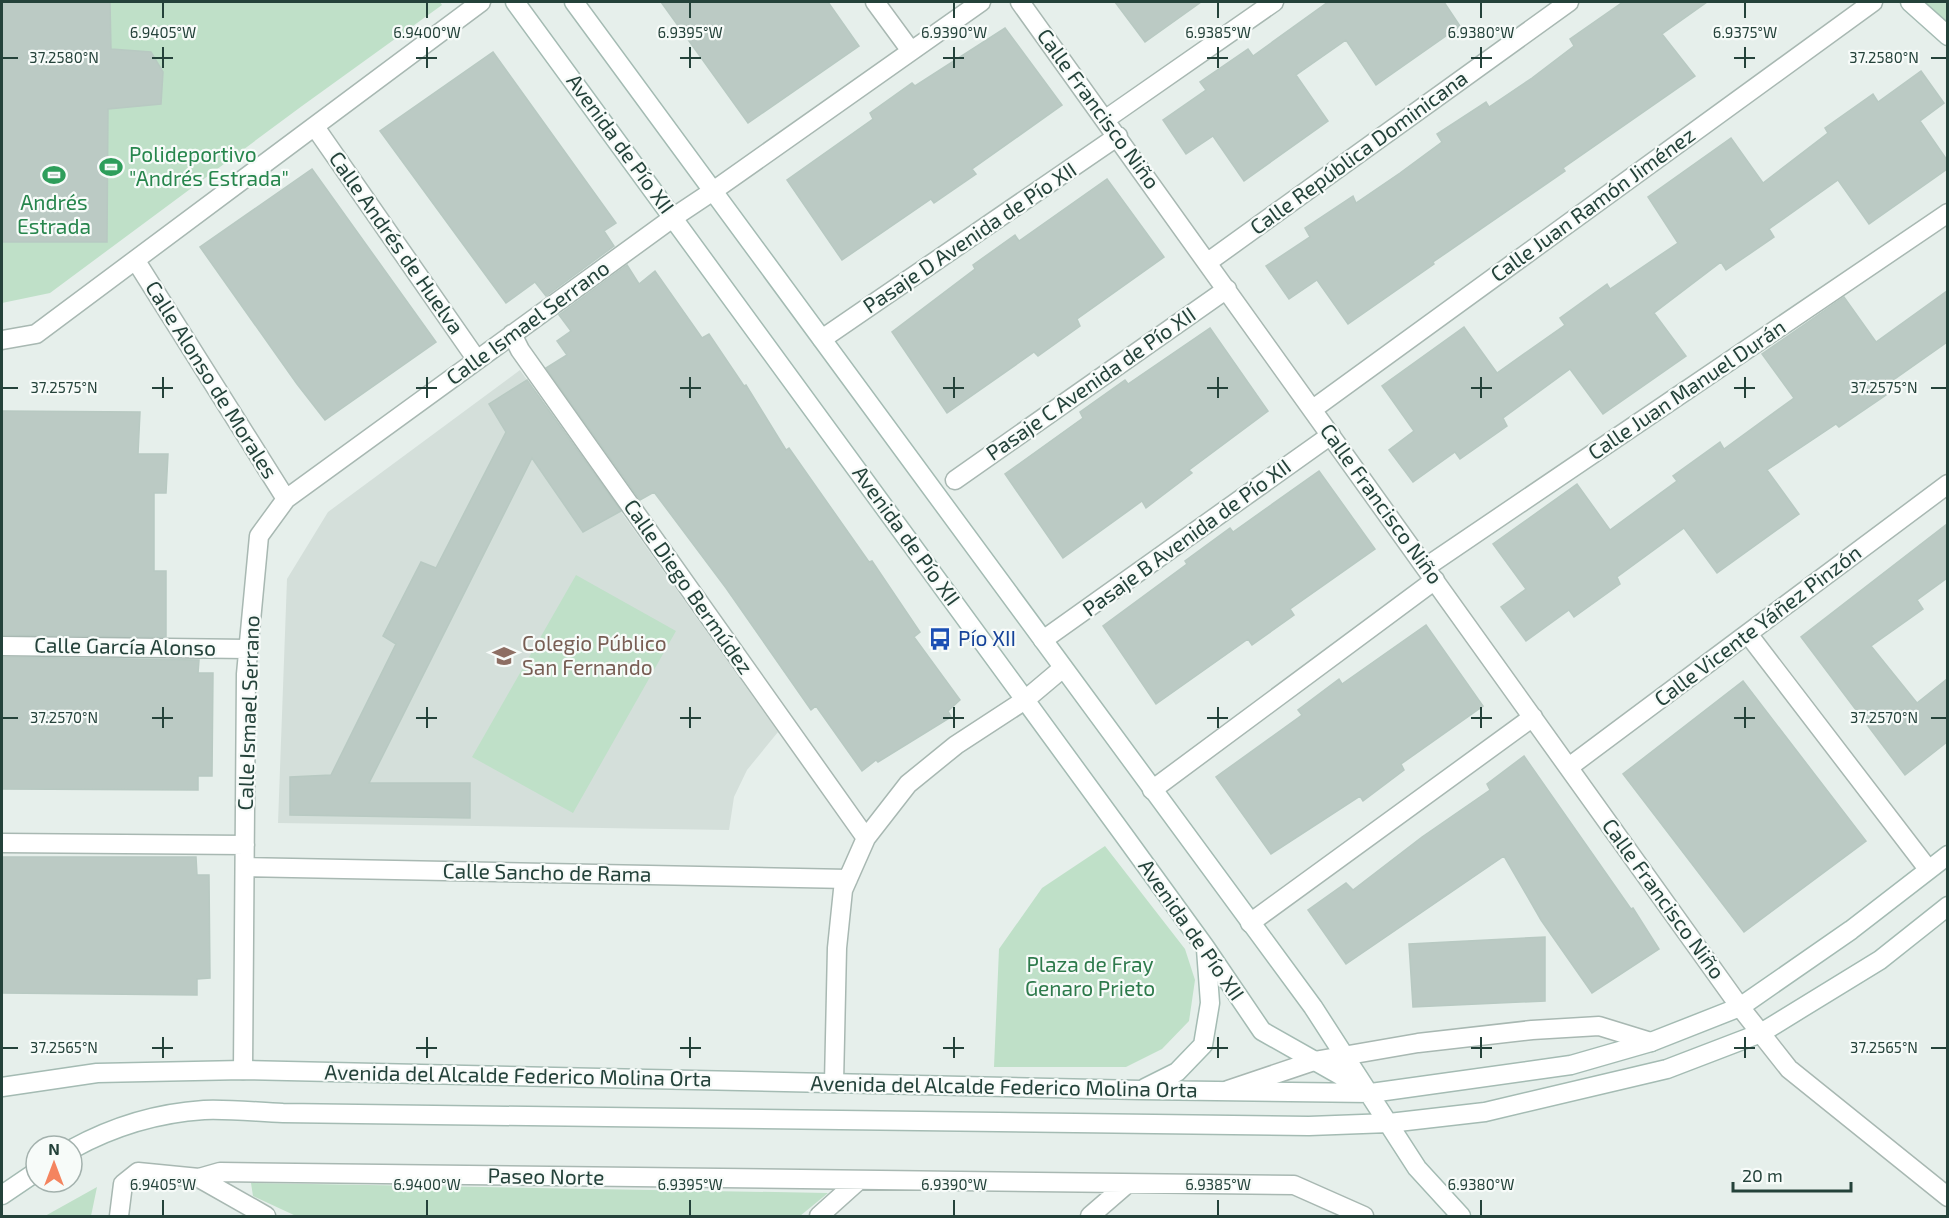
<svg xmlns="http://www.w3.org/2000/svg" width="1949" height="1218" viewBox="0 0 1949 1218" font-family="'Exo 2',sans-serif">
  <style>
    .built { fill: #d4dfda }
    .green { fill: #bfe0c8 }
    .building { fill: #bbcac4; stroke: #b8c9c2; stroke-width: 1.5 }
    .lines { fill: none; stroke-linecap: round; stroke-linejoin: round }
    .street-casing { stroke: #a8b8b2; stroke-width: 21 }
    .secondary-casing { stroke: #a4bbb3; stroke-width: 21 }
    .street { stroke: #fff; stroke-width: 18 }
    .secondary { stroke: #fff; stroke-width: 18 }
    .ticks { fill: none; stroke: #24423a; stroke-width: 2 }
    .labels { text-anchor: middle; stroke-width: 4.5; stroke-linejoin: round; paint-order: stroke }
    .street-label { font-size: 21px; fill: #24423a; stroke: #f7fbf9 }
    .leisure-label { font-size: 21px; fill: #27864d; stroke: #f7fbf9; text-anchor: start }
    .transit-label { font-size: 21px; fill: #164399; stroke: #f7fbf9; text-anchor: start }
    .education-label { font-size: 21px; fill: #785e54; stroke: #f7fbf9; text-anchor: start }
    .park-label { font-size: 21px; fill: #2d7a4b; stroke: #f7fbf9 }
    .ticks-label { font-size: 15px; text-anchor: middle; fill: #24423a; stroke: #f7fbf9; stroke-width: 4.5; stroke-linejoin: round; paint-order: stroke }
  </style>
  <rect width="100%" height="100%" fill="#e6efeb"/>
  <path class="built" d="M 520,370 L 778,732 L 747,770 L 734,797 L 729,830 L 278,823 L 287,579 L 328,512 Z"/>
  <path class="green" d="M 2,2 L 440,2 L 442,5 L 302,106 L 50,293 L 2,303 Z
    M 1911,2 L 1947,2 L 1947,36 Z
    M 576,575 L 676,631 L 573,813 L 472,757 Z
    M 1105,846 L 1185,949 L 1195,980 L 1189,1021 L 1162,1049 L 1126,1067 L 994,1067 L 999,949 L 1042,888 Z
    M 251,1183 L 828,1193 L 800,1216 L 296,1216 L 253,1196 Z
    M 97,1187 L 91,1216 L 45,1216 Z"/>
  <path class="building" d="M 2,2 L 110,2 L 111,49 L 151,52 L 163,72 L 161,104 L 108,109 L 107,242 L 2,242 Z
    M 661,2 L 828,2 L 859,46 L 748,123 Z
    M 1115,2 L 1201,2 L 1145,42 Z
    M 1328,2 L 1444,2 L 1460,26 L 1376,85 L 1346,40 L 1296,75 L 1328,121 L 1244,181 L 1213,136 L 1186,154 L 1163,120 L 1206,90 L 1200,82 L 1248,49 L 1253,56 Z
    M 1623,2 L 1707,2 L 1662,34 L 1695,76 L 1563,168 L 1565,171 L 1433,262 L 1434,264 L 1348,324 L 1317,280 L 1289,299 L 1266,266 L 1310,237 L 1305,228 L 1353,196 L 1356,203 L 1400,173 L 1442,142 L 1437,134 L 1486,102 L 1489,107 L 1532,78 L 1574,46 L 1570,39 Z
    M 1005,28 L 1062,105 L 972,169 L 976,174 L 934,203 L 931,199 L 842,260 L 787,180 L 873,119 L 870,113 L 912,83 L 915,86 Z
    M 493,52 L 616,223 L 604,231 L 614,246 L 546,296 L 535,282 L 506,303 L 380,131 Z
    M 1921,71 L 1944,103 L 1920,121 L 1947,160 L 1947,169 L 1869,224 L 1838,180 L 1769,229 L 1774,237 L 1726,270 L 1721,262 L 1654,313 L 1686,356 L 1603,414 L 1570,369 L 1503,418 L 1507,426 L 1460,459 L 1455,452 L 1413,482 L 1389,450 L 1414,431 L 1382,386 L 1464,327 L 1497,373 L 1565,325 L 1560,318 L 1607,284 L 1610,289 L 1678,243 L 1648,197 L 1731,138 L 1763,183 L 1828,133 L 1825,128 L 1873,94 L 1878,102 Z
    M 312,169 L 436,342 L 325,420 L 297,384 L 200,247 Z
    M 1107,179 L 1164,257 L 1077,319 L 1080,326 L 1038,356 L 1034,352 L 947,413 L 892,332 L 975,269 L 973,265 L 1015,235 L 1019,241 Z
    M 627,265 L 639,284 L 655,271 L 702,338 L 709,334 L 744,386 L 746,385 L 786,450 L 789,448 L 869,562 L 872,561 L 920,632 L 914,637 L 960,700 L 948,711 L 951,717 L 878,762 L 876,760 L 862,771 L 816,706 L 811,710 L 726,588 L 654,492 L 640,500 L 546,368 L 567,355 L 557,341 L 571,331 L 559,315 Z
    M 1947,291 L 1947,342 L 1882,388 L 1886,395 L 1839,427 L 1836,424 L 1767,470 L 1799,514 L 1717,573 L 1684,528 L 1617,577 L 1620,584 L 1574,617 L 1569,610 L 1526,641 L 1501,607 L 1526,589 L 1493,544 L 1577,484 L 1610,530 L 1677,481 L 1673,476 L 1720,442 L 1724,449 L 1794,398 L 1762,354 L 1844,297 L 1876,342 Z
    M 1210,328 L 1268,411 L 1189,470 L 1192,473 L 1146,508 L 1142,501 L 1063,558 L 1005,474 L 1083,418 L 1080,412 L 1125,380 L 1128,384 Z
    M 527,380 L 621,511 L 583,532 L 532,458 L 369,783 L 470,783 L 470,818 L 290,815 L 290,777 L 331,775 L 396,644 L 383,636 L 421,562 L 436,568 L 506,432 L 489,404 Z
    M 2,411 L 140,412 L 138,454 L 168,454 L 166,493 L 154,493 L 154,571 L 166,571 L 166,637 L 2,635 Z
    M 1319,471 L 1375,549 L 1290,609 L 1294,615 L 1252,645 L 1248,639 L 1156,704 L 1103,626 L 1187,564 L 1185,561 L 1230,528 L 1233,532 Z
    M 1947,524 L 1947,578 L 1917,600 L 1923,609 L 1871,646 L 1917,703 L 1947,679 L 1947,742 L 1905,775 L 1801,637 Z
    M 1426,625 L 1483,706 L 1401,764 L 1404,770 L 1363,801 L 1360,796 L 1271,854 L 1216,777 L 1302,715 L 1298,710 L 1339,679 L 1342,684 Z
    M 2,657 L 199,660 L 198,673 L 213,673 L 212,776 L 198,776 L 198,790 L 2,789 Z
    M 1743,681 L 1866,841 L 1744,932 L 1623,774 Z
    M 1524,756 L 1631,909 L 1633,908 L 1659,949 L 1592,993 L 1541,920 L 1504,856 L 1346,964 L 1308,910 L 1346,883 L 1353,890 L 1422,837 L 1490,790 L 1487,784 Z
    M 2,857 L 196,857 L 197,875 L 209,875 L 210,978 L 197,979 L 197,995 L 2,993 Z
    M 1545,937 L 1545,1001 L 1413,1007 L 1409,944 Z"/>
  <g class="lines">
    <g class="street-casing">
      <path id="street" d="M 875,2 L 911,51
        M 1020,2 L 1740,1007 L 1789,1069 L 1948,1197
        M 1106,119 L 1274,2
        M 315,127 L 477,360
        M 136,261 L 286,499
        M 1208,262 L 1569,2
        M 512,334 L 520,350 L 866,838
        M 822,339 L 1118,136
        M 2,340 L 36,334 L 481,2
        M 1313,409 L 1873,2
        M 955,480 L 1227,289
        M 1426,567 L 1948,213
        M 1748,634 L 1928,869
        M 1043,640 L 1331,435
        M 2,646 L 248,649
        M 1569,767 L 1948,484
        M 1152,790 L 1435,580
        M 2,843 L 245,845
        M 245,867 L 848,879
        M 1250,923 L 1533,717
        M 243,1070 L 246,674 L 259,536 L 286,499 L 674,217 L 713,191 L 981,2
        M 834,1083 L 837,948 L 843,890 L 866,838 L 908,784 L 956,745 L 1025,700 L 1063,668
        M 1228,1090 L 1314,1061 L 1418,1043 L 1532,1030 L 1599,1026 L 1651,1042
        M 199,1178 L 266,1216
        M 119,1216 L 123,1184 L 138,1172 L 199,1178 L 220,1172 L 1294,1185 L 1364,1216
        M 819,1216 L 858,1181
        M 1090,1216 L 1127,1184"/>
    </g>
    <g class="secondary-casing">
      <path id="secondary" d="M 515,2 L 1123,834 L 1205,947 L 1262,1031 L 1368,1091
        M 574,2 L 1313,1007 L 1417,1168 L 1461,1216
        M 1910,2 L 1948,36
        M 2,1087 L 97,1073 L 243,1070 L 1141,1090 L 1371,1093 L 1571,1065 L 1651,1042 L 1740,1007 L 1851,930 L 1948,855
        M 1145,1088 L 1177,1072 L 1203,1045 L 1210,1003 L 1206,949
        M 72,1149 C 112,1127 158,1113 204,1110 C 230,1109 257,1112 283,1113 L 1309,1126 L 1389,1123 L 1485,1112 L 1667,1069 L 1761,1033 L 1880,960 L 1948,906
        M 2,1195 L 36,1172"/>
    </g>
    <use href="#street" class="street"/>
    <use href="#secondary" class="secondary"/>
  </g>
  <path class="ticks" d="M 163,3 L 163,18M 427,3 L 427,18M 690,3 L 690,18M 954,3 L 954,18M 1218,3 L 1218,18M 1481,3 L 1481,18M 1745,3 L 1745,18M 163,47 L 163,68M 427,47 L 427,68M 690,47 L 690,68M 954,47 L 954,68M 1218,47 L 1218,68M 1481,47 L 1481,68M 1745,47 L 1745,68M 3,58 L 18,58M 152,58 L 173,58M 416,58 L 437,58M 680,58 L 701,58M 943,58 L 964,58M 1207,58 L 1228,58M 1471,58 L 1492,58M 1734,58 L 1755,58M 1931,58 L 1946,58M 163,377 L 163,398M 427,377 L 427,398M 690,377 L 690,398M 954,377 L 954,398M 1218,377 L 1218,398M 1481,377 L 1481,398M 1745,377 L 1745,398M 3,388 L 18,388M 152,388 L 173,388M 416,388 L 437,388M 680,388 L 701,388M 943,388 L 964,388M 1207,388 L 1228,388M 1471,388 L 1492,388M 1734,388 L 1755,388M 1931,388 L 1946,388M 163,707 L 163,728M 427,707 L 427,728M 690,707 L 690,728M 954,707 L 954,728M 1218,707 L 1218,728M 1481,707 L 1481,728M 1745,707 L 1745,728M 3,718 L 18,718M 152,718 L 173,718M 416,718 L 437,718M 680,718 L 701,718M 943,718 L 964,718M 1207,718 L 1228,718M 1471,718 L 1492,718M 1734,718 L 1755,718M 1931,718 L 1946,718M 163,1037 L 163,1058M 427,1037 L 427,1058M 690,1037 L 690,1058M 954,1037 L 954,1058M 1218,1037 L 1218,1058M 1481,1037 L 1481,1058M 1745,1037 L 1745,1058M 3,1048 L 18,1048M 152,1048 L 173,1048M 416,1048 L 437,1048M 680,1048 L 701,1048M 943,1048 L 964,1048M 1207,1048 L 1228,1048M 1471,1048 L 1492,1048M 1734,1048 L 1755,1048M 1931,1048 L 1946,1048M 163,1200 L 163,1215M 427,1200 L 427,1215M 690,1200 L 690,1215M 954,1200 L 954,1215M 1218,1200 L 1218,1215M 1481,1200 L 1481,1215"/>
  <defs>
    <g id="stadium-bare" transform="scale(1.8)"><path d="M0-5a6.5 5 0 1 0 0 10a6.5 5 0 1 0 0-10ZM-3.5-1.8h7v3.6h-7Z" fill="#2e9e5b" stroke="#f7fbf9" stroke-width="2.5" paint-order="stroke"/></g>
    <g id="bus-bare" transform="scale(1.8)"><path d="M-5-6H5V4H4V6H2V4H-2V6H-4V4H-5ZM-3.5-4V0h7V-4ZM-3.5 1.2v1.5H-2V1.2ZM2 1.2v1.5H3.5V1.2Z" fill="#1a4fb4" stroke="#f7fbf9" stroke-width="2.5" paint-order="stroke"/></g>
    <g id="school-bare" transform="scale(1.8)"><path d="M0-5L7-2L0 1L-7-2ZM-4 1L0 2.5L4 1V4Q0 6-4 4Z" fill="#8d6e63" stroke="#f7fbf9" stroke-width="2.5" paint-order="stroke"/></g>
  </defs>
  <g fill-rule="evenodd">
    <use href="#stadium-bare" x="111" y="167"/>
    <use href="#stadium-bare" x="54" y="175"/>
    <use href="#bus-bare" x="940" y="639"/>
    <use href="#school-bare" x="504" y="656"/>
  </g>
  <g class="labels">
    <g class="street-label">
      <text transform="translate(1098 109) rotate(54)" y="7">Calle Francisco Niño</text>
      <text transform="translate(620 144) rotate(54)" y="7">Avenida de Pío XII</text>
      <text transform="translate(1359 153) rotate(-36)" y="7">Calle República Dominicana</text>
      <text transform="translate(1593 205) rotate(-36)" y="7">Calle Juan Ramón Jiménez</text>
      <text transform="translate(970 238) rotate(-34)" y="7">Pasaje D Avenida de Pío XII</text>
      <text transform="translate(396 243) rotate(55)" y="7">Calle Andrés de Huelva</text>
      <text transform="translate(528 323) rotate(-36)" y="7">Calle Ismael Serrano</text>
      <text transform="translate(211 380) rotate(58)" y="7">Calle Alonso de Morales</text>
      <text transform="translate(1091 384) rotate(-35)" y="7">Pasaje C Avenida de Pío XII</text>
      <text transform="translate(1687 390) rotate(-34)" y="7">Calle Juan Manuel Durán</text>
      <text transform="translate(1381 504) rotate(54)" y="7">Calle Francisco Niño</text>
      <text transform="translate(906 536) rotate(54)" y="7">Avenida de Pío XII</text>
      <text transform="translate(1187 538) rotate(-36)" y="7">Pasaje B Avenida de Pío XII</text>
      <text transform="translate(688 587) rotate(55)" y="7">Calle Diego Bermúdez</text>
      <text transform="translate(1758 626) rotate(-37)" y="7">Calle Vicente Yáñez Pinzón</text>
      <text transform="translate(125 647) rotate(1)" y="7">Calle García Alonso</text>
      <text transform="translate(249 713) rotate(-88)" y="7">Calle Ismael Serrano</text>
      <text transform="translate(547 873) rotate(1)" y="7">Calle Sancho de Rama</text>
      <text transform="translate(1663 899) rotate(54)" y="7">Calle Francisco Niño</text>
      <text transform="translate(1191 930) rotate(55)" y="7">Avenida de Pío XII</text>
      <text transform="translate(518 1076) rotate(1)" y="7">Avenida del Alcalde Federico Molina Orta</text>
      <text transform="translate(1004 1087) rotate(1)" y="7">Avenida del Alcalde Federico Molina Orta</text>
      <text transform="translate(546 1177) rotate(1)" y="7">Paseo Norte</text>
    </g>
    <g class="leisure-label">
      <text x="129" y="162">Polideportivo<tspan x="129" dy="24">"Andrés Estrada"</tspan></text>
      <text x="54" y="210" text-anchor="middle">Andrés<tspan x="54" dy="24">Estrada</tspan></text>
    </g>
    <g class="transit-label">
      <text x="958" y="646">Pío XII</text>
    </g>
    <g class="education-label">
      <text x="522" y="651">Colegio Público<tspan x="522" dy="24">San Fernando</tspan></text>
    </g>
    <g class="park-label">
      <text x="1090" y="972">Plaza de Fray<tspan x="1090" dy="24">Genaro Prieto</tspan></text>
    </g>
  </g>
  <g class="ticks-label">
    <text x="163" y="38">6.9405°W</text>
    <text x="427" y="38">6.9400°W</text>
    <text x="690" y="38">6.9395°W</text>
    <text x="954" y="38">6.9390°W</text>
    <text x="1218" y="38">6.9385°W</text>
    <text x="1481" y="38">6.9380°W</text>
    <text x="1745" y="38">6.9375°W</text>
    <text x="64" y="63">37.2580°N</text>
    <text x="1884" y="63">37.2580°N</text>
    <text x="64" y="393">37.2575°N</text>
    <text x="1884" y="393">37.2575°N</text>
    <text x="64" y="723">37.2570°N</text>
    <text x="1884" y="723">37.2570°N</text>
    <text x="64" y="1053">37.2565°N</text>
    <text x="1884" y="1053">37.2565°N</text>
    <text x="163" y="1190">6.9405°W</text>
    <text x="427" y="1190">6.9400°W</text>
    <text x="690" y="1190">6.9395°W</text>
    <text x="954" y="1190">6.9390°W</text>
    <text x="1218" y="1190">6.9385°W</text>
    <text x="1481" y="1190">6.9380°W</text>
  </g>
  <rect width="1949" height="1218" fill="none" stroke="#24423a" stroke-width="6"/>
  <g transform="translate(54 1164)"><circle r="28" fill="#f7fbf9" stroke="#a3b1ad" stroke-width="1.5"/>
  <path d="M0-4.5L10 22L0 15L-10 22Z" fill="#f4845f"/>
  <text y="-9" font-size="16" font-weight="bold" text-anchor="middle" fill="#24423a">N</text>
  </g>
  <path d="M1733 1182v9h118v-9" fill="none" stroke="#24423a" stroke-width="3"/>
  <text x="1742" y="1182" font-size="18" fill="#24423a" stroke="#f7fbf9" stroke-width="4.5" paint-order="stroke">20 m</text>
</svg>
